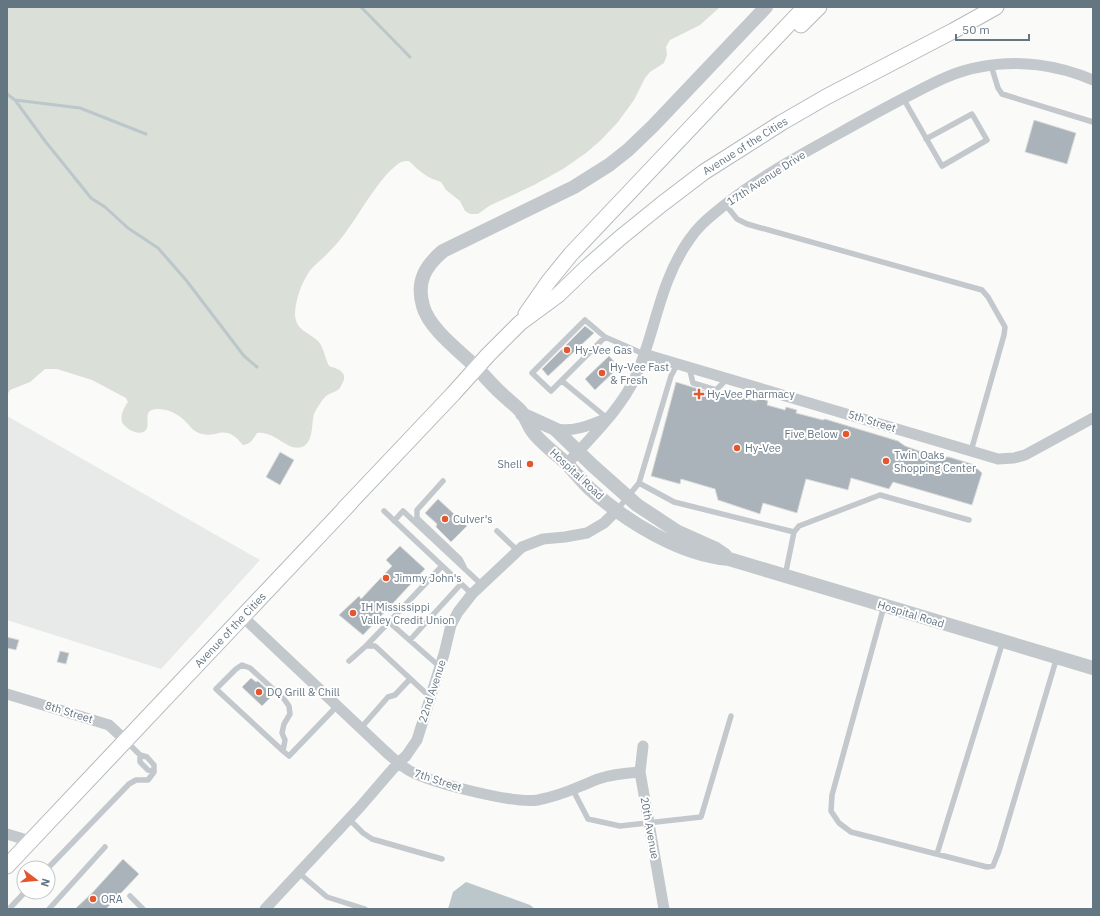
<svg xmlns="http://www.w3.org/2000/svg" width="1100" height="916" font-family="'IBM Plex Sans',sans-serif">
  <style>
    .built { fill: #e8e9e9 }
    .green { fill: #dadfd7 }
    .water { fill: #bbc7cb }
    .lines { fill: none; stroke-linecap: round; stroke-linejoin: round }
    .stream { stroke: #bbc7cb; stroke-width: 3 }
    .building { fill: #aab3b9; stroke: #dcdcda }
    .secondary-casing { stroke: #b3babf; stroke-width: 17 }
    .service { stroke: #c3c8cc; stroke-width: 5.5 }
    .minor { stroke: #c3c8cc; stroke-width: 11 }
    .tertiary { stroke: #c3c8cc; stroke-width: 14 }
    .secondary { stroke: #fff; stroke-width: 15 }
    .poi-dot { fill: #e4572e; stroke: #fff; stroke-width: 1.5 }
    .labels { text-anchor: middle; dominant-baseline: central; stroke-width: 4; stroke-linejoin: round; paint-order: stroke }
    .street-label { font-size: 11px; fill: #657683; stroke: #fff }
    .poi-label { font-size: 11px; fill: #657683; stroke: #fff; text-anchor: start }
  </style>
  <rect width="100%" height="100%" fill="#fafaf8"/>
  <path class="built" d="M7 416 260 560 161 669 7 620Z"/>
  <path class="green" d="M7 7H720L700 25 670 40 666 47 667 55 664 63 650 72 645 78 634 100 618 122 601 140 586 153 563 169 534 185 489 206 478 214H470L465 211 460 201 446 190 441 182C427 178 419 171 409 161 405 161 402 161 398 164 378 179 363 209 348 229 342 238 334 247 326 255 319 262 311 267 306 277 300 287 295 303 295 315 296 331 309 332 318 341 324 348 325 358 329 366 338 369 349 372 342 384 341 385 341 387 339 389 336 392 330 393 326 396 321 401 317 408 314 414 311 424 314 442 302 447 288 452 274 430 257 433 253 439 251 444 243 445 224 421 217 440 199 433 191 430 189 424 183 419 176 413 167 409 158 409 141 409 151 423 146 430 140 437 125 429 122 422 120 415 124 408 128 402L126 398 92 380 57 369H45L30 382 10 390 7 395Z"/>
  <path class="water" d="M466 882 530 905 535 909H448L453 892Z"/>
  <g class="lines">
    <path class="stream" d="M361 7 410 57
      M7 94 15 100 45 141 91 198 105 207 128 228 158 248 186 280 244 356 257 367
      M15 100 80 108 146 134"/>
  </g>
  <path class="building" d="M1034 120 1076 133 1067 164 1025 152Z
    M585 326 594 333 548 376 542 369Z
    M609 356 619 367 595 390 585 379Z
    M676 382 715 394 721 395 722 392 756 401 757 397 768 401 767 405 785 410 786 407 797 410 796 413 823 420 825 419 898 441 905 446 931 455 941 457H949L972 464 982 473 972 505 893 482 889 489 851 478 848 490 806 479 797 513 763 503 760 514 718 500 715 489 681 479 680 484 651 476Z
    M280 452 294 460 280 485 266 477Z
    M438 499 467 526 451 542 436 527 437 524 425 513Z
    M400 546 425 569 363 635 339 615 359 596 361 599 392 566 386 560Z
    M7 637 19 640 16 650 7 648Z
    M60 651 69 653 66 664 57 662Z
    M251 678 256 682 258 681 273 695 262 706 242 687Z
    M123 859 139 874 106 909H75L93 892Z"/>
  <g class="lines">
    <defs>
      <g id="secondary">
        <path d="M801 25 819 7"/>
        <path d="M526 314 549 281 571 254 805 7"/>
        <path id="s1" d="M344 509 453 394 488 355 520 323 558 295 586 268 620 238 662 204 704 172 781 123 826 97 953 31 996 7"/>
        <path id="s2" d="M7 866 350 503"/>
      </g>
    </defs>
    <use href="#secondary" class="secondary-casing"/>
    <path class="service" d="M991 65 998 88 1002 94 1093 122
      M903 98 942 166 987 140 972 114 926 139
      M725 204 737 219 747 224 982 290 988 297 1005 327 1004 335 971 451
      M605 337 551 391 532 373 585 320 605 337 644 354
      M689 367 693 383 716 390 728 378
      M562 381 607 418
      M443 481 417 510V518L460 559 464 567
      M639 483 674 502 794 532
      M617 510 639 483 671 376 678 363
      M384 511 472 594
      M394 521 403 511 482 585
      M497 531 518 551
      M785 576 794 532 799 526 880 495 969 520
      M884 606 832 795 831 811 839 823 851 832 987 867 993 866 999 851 1057 657
      M410 640 461 584
      M366 646H375L430 697
      M349 661 366 646 389 622
      M440 667 389 622 442 566
      M360 729 388 697 395 695 410 679
      M283 751 285 740 282 733 284 724 290 714 289 706 284 699 250 668 242 665 236 669 216 689 283 751 289 756 337 706
      M140 755V762L148 770 154 772
      M573 790 588 819 620 826 701 817 731 716
      M349 819 363 833 372 839 442 859
      M937 854 1003 641
      M48 868 129 784 136 780H148L154 772V765L147 757 140 755 126 741
      M299 873 327 897 365 909
      M130 896 143 909
      M9 909 25 892
      M49 909 105 847"/>
    <path class="minor" d="M644 354 998 459 1014 458 1025 455 1093 418
      M555 429C573 432 588 426 605 419
      M567 464C591 437 621 409 636 376 656 330 659 283 689 240 698 226 710 217 722 207 758 178 798 156 838 134 863 120 888 106 914 93 935 82 956 71 980 67 1018 59 1058 65 1093 80
      M242 616 386 752C394 759 401 766 410 771 432 783 514 804 538 800 553 797 567 792 581 786 587 784 592 781 598 779 612 774 626 773 640 772
      M7 694 109 725 125 740
      M643 746 640 772 664 909
      M7 834 30 841
      M265 909 360 807 398 763 406 756 417 740 444 654 451 625 458 612 472 594 522 547 543 539 565 537 587 533 604 523 617 510"/>
    <path class="tertiary" d="M766 7 653 126 628 150 609 165 574 187 443 251C425 266 416 282 423 306 429 329 461 352 478 369 486 378 494 387 503 395 509 401 518 407 523 414 527 420 529 427 533 432 541 443 556 454 566 463 574 471 581 480 589 488 625 521 680 555 729 559L1093 668
      M522 414 555 429 592 465 637 505 678 532 716 549 725 555"/>
    <use href="#secondary" class="secondary"/>
  </g>
  <g class="poi-dot">
    <circle cx="567" cy="350" r="4"/>
    <circle cx="602" cy="373" r="4"/>
    <path d="M697 388h4v4h4v4h-4v4h-4v-4h-4v-4h4z"/>
    <circle cx="846" cy="434" r="4"/>
    <circle cx="737" cy="448" r="4"/>
    <circle cx="886" cy="461" r="4"/>
    <circle cx="530" cy="464" r="4"/>
    <circle cx="445" cy="519" r="4"/>
    <circle cx="386" cy="578" r="4"/>
    <circle cx="353" cy="613" r="4"/>
    <circle cx="259" cy="692" r="4"/>
    <circle cx="93" cy="899" r="4"/>
  </g>
  <g class="labels">
    <g class="street-label">
      <text stroke="none"><textPath href="#s1" startOffset="543">Avenue of the Cities</textPath></text>
      <text transform="translate(766 178) rotate(-33)">17th Avenue Drive</text>
      <text transform="translate(872 421) rotate(17)">5th Street</text>
      <text transform="translate(577 474) rotate(43)">Hospital Road</text>
      <text transform="translate(911 614) rotate(17)">Hospital Road</text>
      <text stroke="none"><textPath href="#s2" startOffset="325">Avenue of the Cities</textPath></text>
      <text transform="translate(432 691) rotate(-72)">22nd Avenue</text>
      <text transform="translate(69 712) rotate(17)">8th Street</text>
      <text transform="translate(438 780) rotate(18)">7th Street</text>
      <text transform="translate(650 828) rotate(80)">20th Avenue</text>
    </g>
    <g class="poi-label">
      <text x="575" y="350">Hy-Vee Gas</text>
      <text x="610" y="367">Hy-Vee Fast<tspan x="610" dy="13">&amp; Fresh</tspan></text>
      <text x="707" y="394">Hy-Vee Pharmacy</text>
      <text x="838" y="434" text-anchor="end">Five Below</text>
      <text x="745" y="448">Hy-Vee</text>
      <text x="894" y="455">Twin Oaks<tspan x="894" dy="13">Shopping Center</tspan></text>
      <text x="522" y="464" text-anchor="end">Shell</text>
      <text x="453" y="519">Culver's</text>
      <text x="394" y="578">Jimmy John's</text>
      <text x="361" y="607">IH Mississippi<tspan x="361" dy="13">Valley Credit Union</tspan></text>
      <text x="267" y="692">DQ Grill &amp; Chill</text>
      <text x="101" y="899">ORA</text>
    </g>
  </g>
  <rect width="1100" height="916" fill="none" stroke="#657683" stroke-width="16"/>
  <g transform="translate(36 880) rotate(106)"><circle r="19" fill="#ffffff" stroke="#c1c8cd"/>
  <path d="M0-3L7 15L0 10L-7 15Z" fill="#e4572e"/>
  <text y="-6" font-size="11" font-weight="bold" text-anchor="middle" fill="#657683">N</text>
  </g>
  <path d="M956 34v6h73v-6" fill="none" stroke="#657683" stroke-width="2"/>
  <text x="962" y="34" font-size="12" fill="#657683" stroke="#ffffff" stroke-width="3" paint-order="stroke">50 m</text>
</svg>
